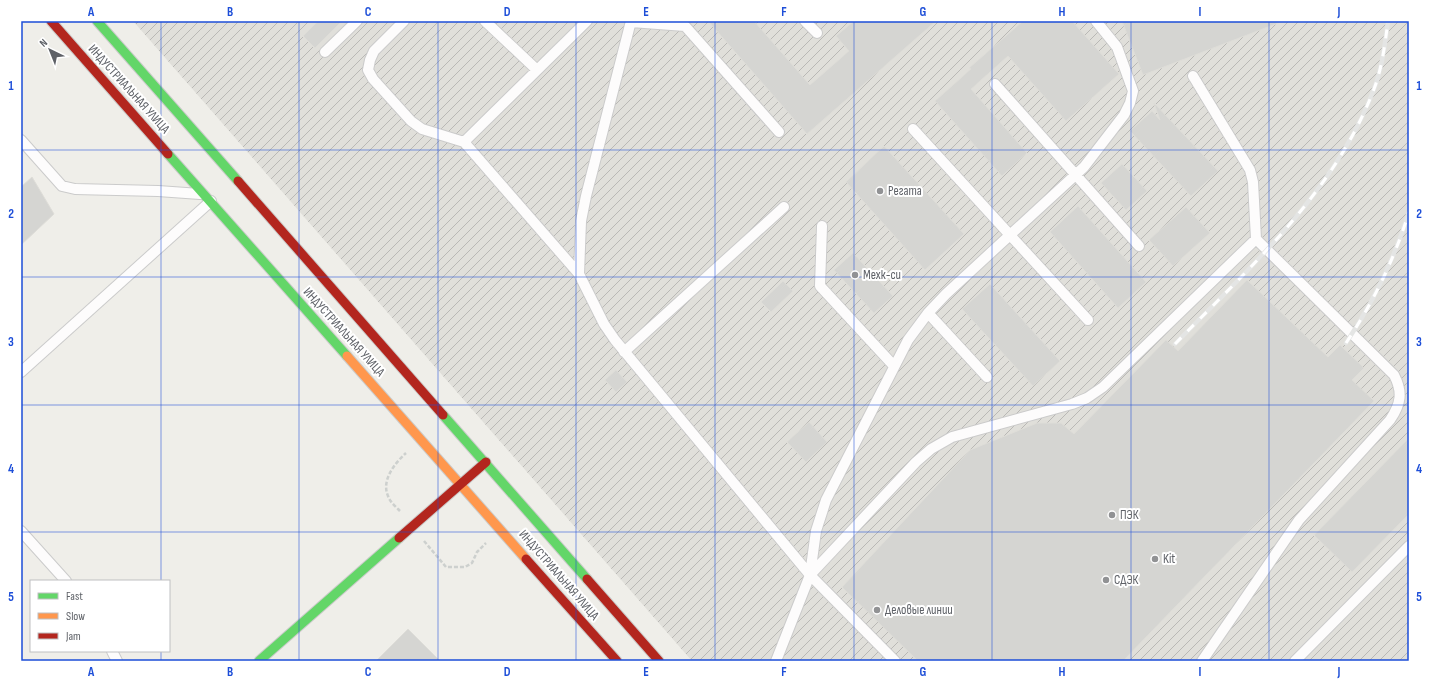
<svg xmlns="http://www.w3.org/2000/svg" width="1430" height="682" font-family="'Sofia Sans Condensed',sans-serif">
  <style>
    .industrial { fill: url(#industrial-furrows) }
    .building { fill: #d5d5d2; stroke: #deddd8 }
    .lines { fill: none; stroke-linecap: round; stroke-linejoin: round }
    .lane-casing { stroke: #cbcbcb; stroke-width: 12 }
    .fast-casing { stroke: #cbcbca; stroke-width: 11 }
    .slow-casing { stroke: #cbcbca; stroke-width: 11 }
    .jam-casing { stroke: #cbcbca; stroke-width: 11 }
    .path { stroke: #cdd0ce; stroke-width: 2.5; stroke-dasharray: 4 2; stroke-linecap: butt }
    .lane { stroke: #fdfcfc; stroke-width: 10 }
    .fast { stroke: #63d668; stroke-width: 9 }
    .slow { stroke: #ff974d; stroke-width: 9 }
    .jam { stroke: #b3261e; stroke-width: 9 }
    .rail-casing { stroke: #e4e5e4; stroke-width: 4.5 }
    .rail { stroke: #fff; stroke-width: 3; stroke-dasharray: 9; stroke-linecap: butt }
    .grid { fill: none; stroke: #1d4ed8; stroke-width: 1; stroke-opacity: 0.55 }
    .poi-dot { fill: #919294; stroke: #fff; stroke-width: 1.5 }
    .labels { text-anchor: middle; dominant-baseline: central; stroke-width: 4; stroke-linejoin: round; paint-order: stroke }
    .street-label { font-size: 13px; fill: #5e6167; stroke: #fff }
    .poi-label { font-size: 13px; fill: #5e6167; stroke: #fff; text-anchor: start }
    .neatline { fill: none; stroke: #1d4ed8; stroke-width: 1.5 }
    .grid-label { font-size: 13px; text-anchor: middle; font-weight: bold; fill: #1d4ed8 }
  </style>
  <defs>
    <pattern id="industrial-furrows" width="10" height="10" patternUnits="userSpaceOnUse"><rect width="10" height="10" fill="#e0dfda"/><path d="M-1 1l2-2M0 10L10 0M9 11l2-2" fill="none" stroke="#b9b8b5"/></pattern>
  </defs>
  <rect width="100%" height="100%" fill="#efeee9"/>
  <path class="industrial" d="M133 21H1409V661H692Z"/>
  <path class="building" d="M318 21H342L315 48 303 36Z
    M708 21H754L810 85 849 51 836 36 854 21H936L807 134Z
    M1023 21H1072L1119 74 1066 121 1008 56 971 89 1027 153 1002 176 935 101 971 69 969 68Z
    M1122 21H1281V22L1143 75Z
    M1154 103 1218 171 1191 196 1130 131 1152 111 1160 120Z
    M884 146 964 234 925 270 846 182Z
    M1122 164 1147 191 1126 210 1101 183Z
    M32 177 54 214 21 245V187Z
    M1078 206 1146 282 1118 308 1050 232Z
    M1186 207 1210 233 1173 266 1149 240Z
    M853 253 893 296 874 313 834 270Z
    M1247 280 1328 357 1340 345 1364 368 1352 380 1374 401 1123 661H918L842 587 970 450 1037 423H1061L1074 434 1166 340 1178 351Z
    M783 281 793 291 771 312 761 302Z
    M990 284 1060 361 1033 386 962 309Z
    M616 370 627 382 616 392 605 380Z
    M809 422 827 442 806 462 787 442Z
    M1409 438V514L1352 572 1314 535Z
    M408 629 440 661H376Z"/>
  <g class="lines">
    <defs>
      <path id="lane" d="M404 21 374 51 370 60 368 70 373 79 411 121 422 129 464 142
        M485 21 537 70
        M631 21 586 196 581 221 579 274 604 324 615 340 810 575 776 661
        M805 21 817 33
        M631 22 685 26 779 132
        M325 52 357 21
        M1193 76 1250 170 1253 182 1256 239 1394 375C1403 392 1401 404 1390 420L1299 520 1202 661
        M995 84 1139 246
        M21 140 62 186 75 189 158 191 200 194
        M822 226 820 286 894 366
        M579 274 464 142 587 21
        M928 313 987 377
        M1088 320 1010 235 1084 167 1124 115 1130 103 1133 91 1117 47 1096 21
        M624 352 784 207
        M21 372 211 201
        M21 531 66 581
        M810 575 916 462 931 449 952 437 1072 404 1087 398 1103 387 1256 239
        M810 575 816 531 826 500 908 340 928 313 946 294 1010 235 913 129
        M810 575 895 661
        M112 651 117 661
        M1295 661 1409 546"/>
      <path id="fast" d="M97 21 238 181
        M168 154 347 356
        M443 415 587 579
        M259 661 399 538"/>
      <path id="slow" d="M347 356 526 559"/>
      <path id="jam" d="M51 21 168 154
        M238 181 443 415
        M399 538 486 462
        M526 559 617 661
        M587 579 659 661"/>
    </defs>
    <use href="#lane" class="lane-casing"/>
    <use href="#fast" class="fast-casing"/>
    <use href="#slow" class="slow-casing"/>
    <use href="#jam" class="jam-casing"/>
    <path class="path" d="M400 511C396 507 390 502 388 496 381 480 395 463 406 453
      M424 541 446 567H465L472 563 477 552 486 543"/>
    <use href="#lane" class="lane"/>
    <use href="#fast" class="fast"/>
    <use href="#slow" class="slow"/>
    <use href="#jam" class="jam"/>
    <defs>
      <path id="rail" d="M1346 343C1374 301 1394 260 1409 212
        M1175 344C1250 267 1335 192 1374 89 1382 68 1385 44 1388 21"/>
    </defs>
    <use href="#rail" class="rail-casing"/>
    <use href="#rail" class="rail"/>
  </g>
  <path class="grid" d="M161 21V581M299 21V661M438 21V661M576 21V661M715 21V661M854 21V661M992 21V661M1131 21V661M1269 21V661M21 150H1409M21 277H1409M21 405H1409M21 532H1409M161 651V661"/>
  <g class="poi-dot">
    <circle cx="880" cy="191" r="4"/>
    <circle cx="855" cy="275" r="4"/>
    <circle cx="1112" cy="515" r="4"/>
    <circle cx="1155" cy="559" r="4"/>
    <circle cx="1106" cy="580" r="4"/>
    <circle cx="877" cy="610" r="4"/>
  </g>
  <g class="labels">
    <g class="street-label">
      <text transform="translate(129 89) rotate(48)">ИНДУСТРИАЛЬНАЯ УЛИЦА</text>
      <text transform="translate(344 332) rotate(48)">ИНДУСТРИАЛЬНАЯ УЛИЦА</text>
      <text transform="translate(559 575) rotate(49)">ИНДУСТРИАЛЬНАЯ УЛИЦА</text>
    </g>
    <g class="poi-label">
      <text x="888" y="191">Регата</text>
      <text x="863" y="275">Мехк-си</text>
      <text x="1120" y="515">ПЭК</text>
      <text x="1163" y="559">Kit</text>
      <text x="1114" y="580">СДЭК</text>
      <text x="885" y="610">Деловые линии</text>
    </g>
  </g>
  <rect width="1430" height="682" fill="none" stroke="#ffffff" stroke-width="44"/>
  <rect x="30" y="580" width="140" height="72" fill="#ffffff" stroke="#bfc0c2"/>
  <rect x="38" y="593" width="20" height="6" fill="#63d668" stroke="#bfc0c2"/>
  <text x="66" y="600" font-size="12" fill="#5e6167">Fast</text>
  <rect x="38" y="613" width="20" height="6" fill="#ff974d" stroke="#bfc0c2"/>
  <text x="66" y="620" font-size="12" fill="#5e6167">Slow</text>
  <rect x="38" y="633" width="20" height="6" fill="#b3261e" stroke="#bfc0c2"/>
  <text x="66" y="640" font-size="12" fill="#5e6167">Jam</text>
  <g transform="translate(50 50) rotate(317)" stroke="#ffffff" stroke-width="3" paint-order="stroke">
  <path d="M0-3L7 15L0 10L-7 15Z" fill="#5e6167"/>
  <text y="-6" font-size="11" font-weight="bold" text-anchor="middle" fill="#5e6167">N</text>
  </g>
  <rect x="22" y="22" width="1386" height="638" class="neatline"/>
  <g class="grid-label">
    <text x="91" y="16">A</text>
    <text x="230" y="16">B</text>
    <text x="368" y="16">C</text>
    <text x="507" y="16">D</text>
    <text x="646" y="16">E</text>
    <text x="784" y="16">F</text>
    <text x="923" y="16">G</text>
    <text x="1062" y="16">H</text>
    <text x="1200" y="16">I</text>
    <text x="1339" y="16">J</text>
    <text x="11" y="90">1</text>
    <text x="1419" y="90">1</text>
    <text x="11" y="218">2</text>
    <text x="1419" y="218">2</text>
    <text x="11" y="346">3</text>
    <text x="1419" y="346">3</text>
    <text x="11" y="473">4</text>
    <text x="1419" y="473">4</text>
    <text x="11" y="601">5</text>
    <text x="1419" y="601">5</text>
    <text x="91" y="676">A</text>
    <text x="230" y="676">B</text>
    <text x="368" y="676">C</text>
    <text x="507" y="676">D</text>
    <text x="646" y="676">E</text>
    <text x="784" y="676">F</text>
    <text x="923" y="676">G</text>
    <text x="1062" y="676">H</text>
    <text x="1200" y="676">I</text>
    <text x="1339" y="676">J</text>
  </g>
</svg>
